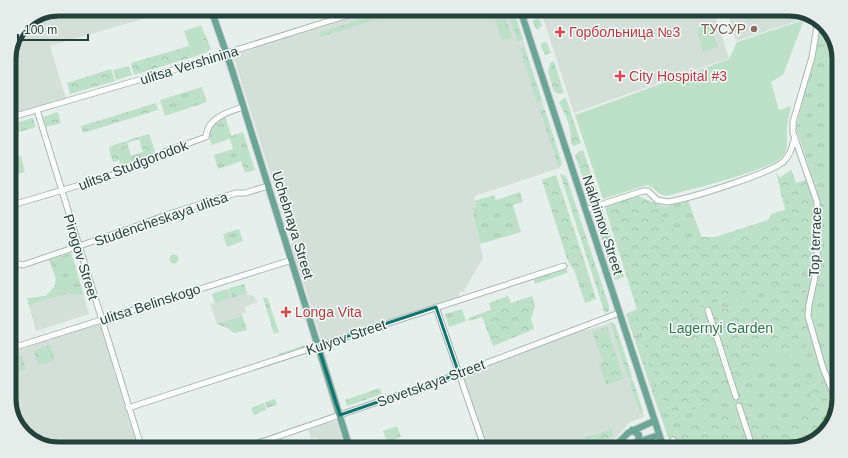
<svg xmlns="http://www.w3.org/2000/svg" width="848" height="458" font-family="Helvetica,sans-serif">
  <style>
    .built { fill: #d4dfda }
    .grass { fill: url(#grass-tufts); fill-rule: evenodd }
    .forest { fill: url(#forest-crowns) }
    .garden { fill: #bfe0c8 }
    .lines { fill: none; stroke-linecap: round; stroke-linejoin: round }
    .minor-casing { stroke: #a8b8b2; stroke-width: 7 }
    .major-casing { stroke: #c2cac8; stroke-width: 8 }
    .minor { stroke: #fff; stroke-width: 5 }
    .major { stroke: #6aa596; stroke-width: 6 }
    .marked { fill: none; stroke: #0f766e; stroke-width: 3; stroke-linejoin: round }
    .education-dot { fill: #8d6e63; stroke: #f7fbf9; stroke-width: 1.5 }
    .health-dot { fill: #e0444e; stroke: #f7fbf9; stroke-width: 1.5 }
    .labels { text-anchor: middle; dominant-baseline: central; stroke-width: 3; stroke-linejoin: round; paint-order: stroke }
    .education-label { font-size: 14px; fill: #785e54; stroke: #f7fbf9; text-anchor: end }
    .health-label { font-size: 14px; fill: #be3a42; stroke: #f7fbf9; text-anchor: start }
    .street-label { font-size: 14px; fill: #24423a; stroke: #f7fbf9 }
    .park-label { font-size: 14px; fill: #2d7a4b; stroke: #f7fbf9 }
    .rim { fill: none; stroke: #24423a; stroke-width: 5 }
  </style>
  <defs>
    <pattern id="grass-tufts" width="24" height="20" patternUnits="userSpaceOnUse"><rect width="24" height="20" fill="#bfe0c8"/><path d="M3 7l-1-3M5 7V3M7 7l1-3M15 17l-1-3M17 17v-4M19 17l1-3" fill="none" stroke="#a4c1ad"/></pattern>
    <pattern id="forest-crowns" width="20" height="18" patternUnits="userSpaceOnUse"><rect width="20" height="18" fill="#bfe0c8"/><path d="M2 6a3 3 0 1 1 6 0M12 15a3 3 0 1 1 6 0" fill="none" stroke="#a4c1ad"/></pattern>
  </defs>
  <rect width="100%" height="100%" fill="#e6efeb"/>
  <path class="built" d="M59 9H176L50 46 66 99 9 116V56L24 23Z
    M378 9H511L517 21 562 165 559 168 475 196 474 202 476 207 472 209 483 258 464 291 459 293 460 297 324 340 321 338 291 244 292 240 287 228 234 58 238 54Z
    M540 9H713L729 58 574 113Z
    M726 9H789L813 16 736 41Z
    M71 253 89 314 36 331 27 298H42L51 292 55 286 56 280 49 260Z
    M244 284 247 294 255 297 257 302 244 307 246 312 242 314 247 330 234 333 228 328 217 324 210 304 215 303 212 294Z
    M612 322 615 324 644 417 630 422 610 444 594 449H487L462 376 464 374 584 329 587 330Z
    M95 325H99L101 328 138 449H59L36 444 17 427 9 403V353Z
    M333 421 338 423 346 449H321L317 437 311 439 308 430Z
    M648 441 654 444 657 449H626Z"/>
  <path class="grass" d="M302 9H316L318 13 304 17Z
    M391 9 393 14 321 37 319 33Z
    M505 16 512 37 502 41 495 20Z
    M539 18 542 26 537 30 532 21Z
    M821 23 831 31 839 56 834 390 816 339 810 314 819 216V198L796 128Z
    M545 42 547 43 551 53 545 55 541 47V43Z
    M202 87 207 102 165 116 160 100Z
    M225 115 231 136 243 132 251 158 218 169 214 155 233 149 230 139 211 145 209 133 216 122Z
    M149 134 156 155 121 166 119 160 113 162 109 149 111 146ZM139 139 143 152 131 156 127 143Z
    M791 170 796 183 806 180 814 202 811 231 814 267 806 316 810 332 834 401V422L814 442 790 449H672L626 314 637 309 605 207 638 196 665 207 688 200 703 241 786 214 776 172 780 178Z
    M520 192 523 202 513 205 521 232 480 244 472 208 476 207 474 201 494 195 496 200Z
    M239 229 243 241 227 247 223 234Z
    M71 253 84 295 66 294 29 305 27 298 46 296 55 286 56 277 49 260Z
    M169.5 259a4.5 4.5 0 1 1 9 0a4.5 4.5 0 1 1-9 0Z
    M586 266 596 299 585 303 574 270Z
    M566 268 567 273 535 284 533 278Z
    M244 284 247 293 232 298 229 288Z
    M227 289 230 298 215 303 212 294Z
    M267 297 279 332 274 334 263 298Z
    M462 309 466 321 449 327 445 314Z
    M242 316 247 330 234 333 228 328 217 324Z
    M275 399 277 405 267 408 265 402Z
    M264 403 266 410 254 415 251 408Z
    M397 426 401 437 387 442 383 431Z"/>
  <path class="forest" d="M563 9H580L582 13 565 18Z
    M512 12 517 21 523 39 518 42 508 13Z
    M201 25 211 49 207 52 199 26Z
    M189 46 193 57 134 75 131 63Z
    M524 47 542 100 537 103 520 48Z
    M554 61 564 93 559 94 554 92 548 71 550 63Z
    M111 69 115 81 70 94 67 83Z
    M566 98 581 143 574 146 571 143C571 127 567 117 559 103L561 100Z
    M156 103 158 110 83 133 81 126Z
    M539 108 545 110 562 163 559 168Z
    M58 112 61 123 46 127 43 117Z
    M33 118 36 127 9 135V125Z
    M149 134 156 155H147L143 158 141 156 143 152 142 146 145 145V143L141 144 139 139 133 141 132 139Z
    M123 142 127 146 123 150 124 153 135 157 134 161 123 162 120 160 111 158 110 147Z
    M583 150 600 200 593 202 590 199 575 155 578 152Z
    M251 158 255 170 245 173 241 161Z
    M791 170 796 183 805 181 813 202 810 233 813 266C797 286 766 287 743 292L740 296C729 299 695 306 688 312L691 317H698L696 326 705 330 713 316 710 312 717 309 740 308 754 300 805 285C809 295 804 306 803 316 803 321 807 326 809 331 814 347 795 353 782 358L780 351 752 361 754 368 737 374 743 391 674 416 671 410 666 409 634 311 637 309 605 207 638 196 658 207 663 220 670 222 675 237 679 241 698 237H715L720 243 732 242 733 232 740 229 744 236 767 232 769 228 768 221 771 214 787 209 780 178Z
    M560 174 566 176 609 306V311L605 314Z
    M556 175 586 266 574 270 567 259 542 180Z
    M602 208 624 277 615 280 594 216 595 212Z
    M508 296 511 303 532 296 535 306 531 319 534 329 493 346 482 317 469 321 468 318 491 310 489 303Z
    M630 312 661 408 658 409 626 314Z
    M610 322 615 324 632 377 628 378Z
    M607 327 624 379 606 385 599 364 603 362 592 332Z
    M308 344 309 347 279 357 278 354Z
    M50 345 55 360 38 365 34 352 35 350Z
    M19 355 22 356 26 369 9 375V358Z
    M813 379 823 380C828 389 826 396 828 404L834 407V422L814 442 790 449H682L678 440 681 436 679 430 748 405 755 424 772 418 775 424 802 414 800 408 813 403 807 382Z
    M633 380 643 412 640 413 629 381Z
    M380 388 382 394 347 406 345 400Z
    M612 429 614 436 576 449H569L586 443 584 438Z"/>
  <path class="garden" d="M743 9H775L776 11 747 21Z
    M804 20 783 75 771 82 779 110 791 106C790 113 788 120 787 127 786 136 789 147 784 155 774 170 687 190 666 196 657 194 655 188 647 185L603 199 575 115 729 59 737 42Z
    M710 23 718 47 703 52 696 28Z
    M199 26 207 52 193 57 184 31Z
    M129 66 132 75 116 80 113 70Z
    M21 156 25 172 9 176V159Z"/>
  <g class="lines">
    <defs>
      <path id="minor" d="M818 20 812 57 793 122V133L817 202V267L809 305 808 316 823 368 834 395
        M37 110 142 449
        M9 118 176 69 367 9
        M9 206 107 177 160 156 164 152 206 137C207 118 228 112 243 107
        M585 210 643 191H648L657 200 667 202C689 199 768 174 783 162 791 155 792 146 795 137
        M9 267 19 264 23 265 129 229 166 215 236 193H245L268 186
        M436 307 485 449
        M708 310 736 397
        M9 349 292 260
        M739 406 753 449
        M128 408 564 266
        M673 440 683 449
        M241 449 450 377 619 313"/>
      <path id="major" d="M211 9 232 70 350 449
        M520 9 664 449
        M632 430 639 435 638 442
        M613 448 628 433 654 421
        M610 449 622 447 659 435"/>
    </defs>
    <use href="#minor" class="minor-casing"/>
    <use href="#major" class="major-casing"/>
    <use href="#minor" class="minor"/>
    <use href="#major" class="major"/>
  </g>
  <path class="marked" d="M436 307 459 374 340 415 318 346Z"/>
  <circle class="education-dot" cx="754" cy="29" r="4"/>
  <g class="health-dot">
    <path d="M558 26h4v4h4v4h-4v4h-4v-4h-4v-4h4z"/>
    <path d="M618 70h4v4h4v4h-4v4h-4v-4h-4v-4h4z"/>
    <path d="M284 306h4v4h4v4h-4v4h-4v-4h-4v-4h4z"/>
  </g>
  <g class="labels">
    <g class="education-label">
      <text x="746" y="29">ТУСУР</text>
    </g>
    <g class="health-label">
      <text x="569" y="32">Горбольница №3</text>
      <text x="629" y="76">City Hospital #3</text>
      <text x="295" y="312">Longa Vita</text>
    </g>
    <g class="street-label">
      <text transform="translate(189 65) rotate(-17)">ulitsa Vershinina</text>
      <text transform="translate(133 165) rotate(-21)">ulitsa Studgorodok</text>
      <text transform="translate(161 219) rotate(-19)">Studencheskaya ulitsa</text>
      <text transform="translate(293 225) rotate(73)">Uchebnaya Street</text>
      <text transform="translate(603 225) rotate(72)">Nakhimov Street</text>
      <text transform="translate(815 242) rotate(-88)">Top terrace</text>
      <text transform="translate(81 257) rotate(73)">Pirogov Street</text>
      <text transform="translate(150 304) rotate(-18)">ulitsa Belinskogo</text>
      <text transform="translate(346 337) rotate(-19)">Kulyov Street</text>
      <text transform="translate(431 383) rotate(-20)">Sovetskaya Street</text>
    </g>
    <g class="park-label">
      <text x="721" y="328">Lagernyi Garden</text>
    </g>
  </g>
  <path d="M0 0H848V458H0ZM59 16H789A43 43 0 0 1 832 59V399A43 43 0 0 1 789 442H59A43 43 0 0 1 16 399V59A43 43 0 0 1 59 16Z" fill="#e6ecea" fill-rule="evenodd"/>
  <path class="rim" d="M59 16H789A43 43 0 0 1 832 59V399A43 43 0 0 1 789 442H59A43 43 0 0 1 16 399V59A43 43 0 0 1 59 16Z"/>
  <path d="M18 34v6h70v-6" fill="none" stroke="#24423a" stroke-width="2"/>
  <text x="24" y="34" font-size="12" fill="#24423a" stroke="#f7fbf9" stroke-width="3" paint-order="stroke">100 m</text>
</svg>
